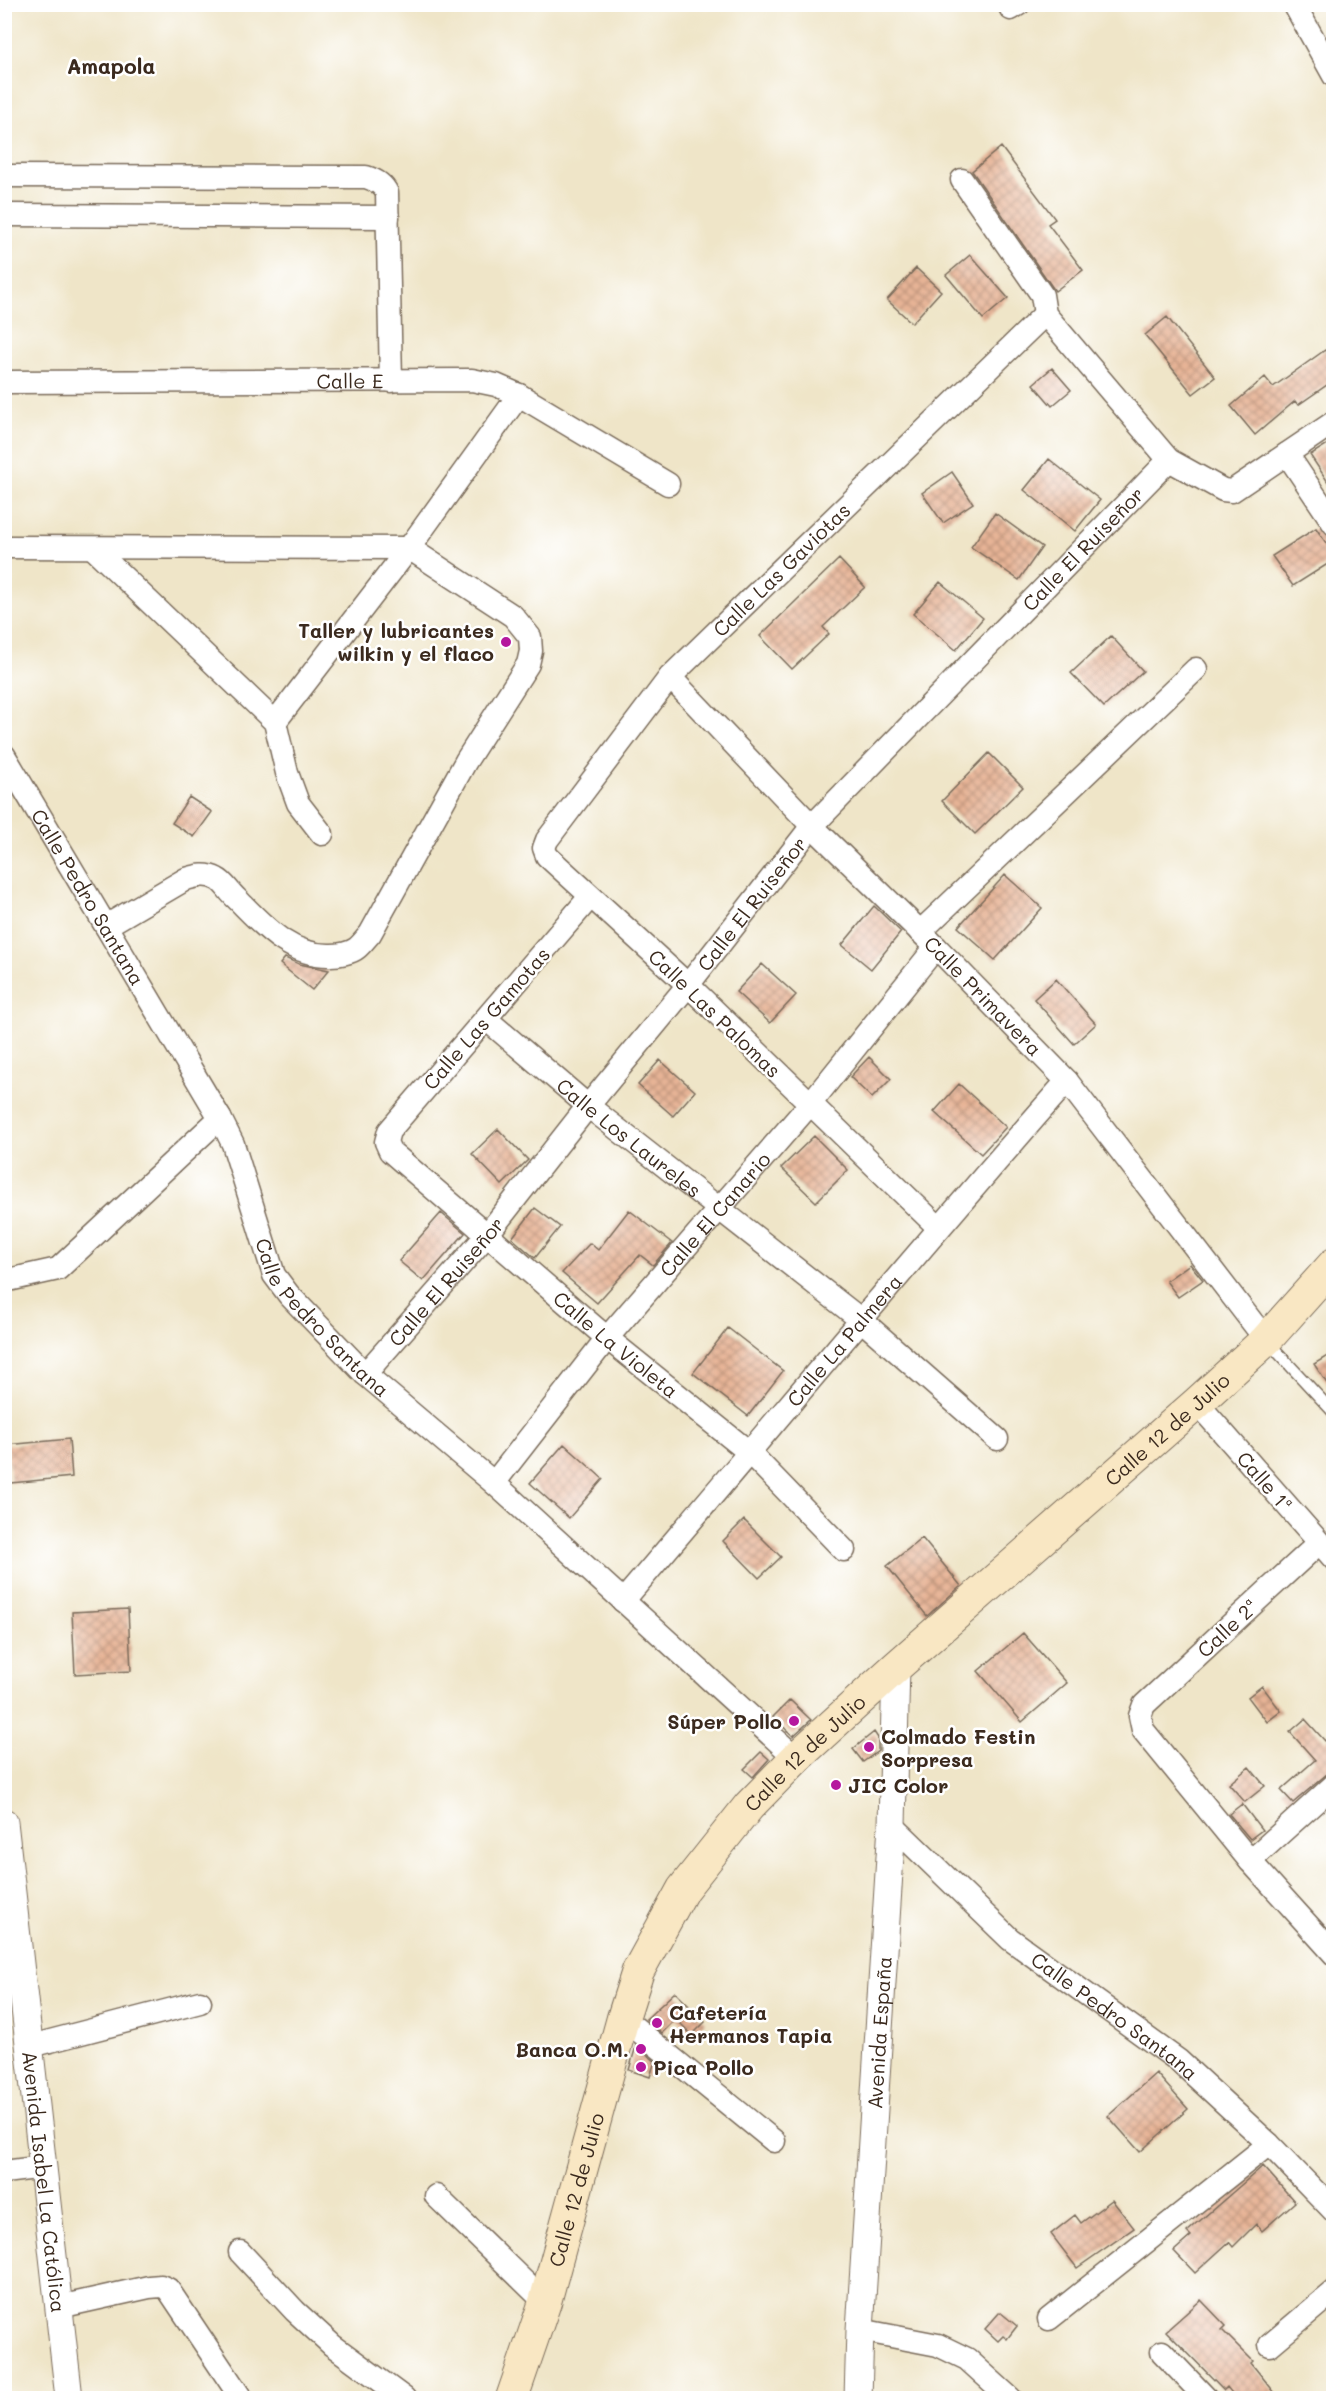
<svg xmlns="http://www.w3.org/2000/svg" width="1338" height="2403" font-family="Mali,sans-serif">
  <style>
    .building { fill: url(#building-cross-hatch) }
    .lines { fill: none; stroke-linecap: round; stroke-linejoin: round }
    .service-casing { stroke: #7a6b5a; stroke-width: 13 }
    .minor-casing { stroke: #7a6b5a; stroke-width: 25 }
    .tertiary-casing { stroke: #7a6b5a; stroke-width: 29 }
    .secondary-casing { stroke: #7a6b5a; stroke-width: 34 }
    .service { stroke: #fff; stroke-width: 10 }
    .minor { stroke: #fff; stroke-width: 22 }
    .tertiary { stroke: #fff; stroke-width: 27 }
    .secondary { stroke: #f9e7c3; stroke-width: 32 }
    .poi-dot { fill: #b5179e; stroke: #fff; stroke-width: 2 }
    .labels { text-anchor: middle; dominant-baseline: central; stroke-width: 5; stroke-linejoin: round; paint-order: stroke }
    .street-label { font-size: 20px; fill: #3b2a1e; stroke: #fff }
    .poi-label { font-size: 20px; font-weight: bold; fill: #3b2a1e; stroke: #fff; text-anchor: start }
    .neighbourhood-label { font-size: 21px; font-weight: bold; fill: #3b2a1e; stroke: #fff }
  </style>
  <defs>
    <pattern id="building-cross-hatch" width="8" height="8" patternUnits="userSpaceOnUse" patternTransform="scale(1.5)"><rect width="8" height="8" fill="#e7b496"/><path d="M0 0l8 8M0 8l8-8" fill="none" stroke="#bc937a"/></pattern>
  </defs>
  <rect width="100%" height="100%" fill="#fff"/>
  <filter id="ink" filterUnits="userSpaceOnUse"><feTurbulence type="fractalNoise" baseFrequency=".0167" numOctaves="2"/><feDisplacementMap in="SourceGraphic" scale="12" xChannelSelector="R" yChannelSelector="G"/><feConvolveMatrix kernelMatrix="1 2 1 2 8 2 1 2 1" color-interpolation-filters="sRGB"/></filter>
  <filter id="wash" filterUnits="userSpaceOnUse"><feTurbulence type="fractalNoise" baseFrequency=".008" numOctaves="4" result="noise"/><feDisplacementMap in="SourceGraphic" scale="24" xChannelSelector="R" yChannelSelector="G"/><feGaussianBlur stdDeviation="1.35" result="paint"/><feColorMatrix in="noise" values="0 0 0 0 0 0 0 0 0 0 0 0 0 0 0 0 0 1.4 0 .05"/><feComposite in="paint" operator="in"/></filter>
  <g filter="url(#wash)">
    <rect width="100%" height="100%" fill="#efe5c8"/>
    <g id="blocks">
      <path class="building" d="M1001 147 1055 219 1048 224 1083 270 1055 291 972 171Z
        M970 255 1008 298 983 319 946 275Z
        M916 268 941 291 912 323 887 300Z
        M1167 317 1215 377 1193 394 1145 335Z
        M1325 350 1334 362V380L1298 405 1295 401 1255 435 1231 406 1265 377 1273 387Z
        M1052 368 1071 390 1052 406 1033 384Z
        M1334 440V491L1310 455Z
        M1049 459 1100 500 1075 531 1024 490Z
        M952 472 973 503 943 523 922 493Z
        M995 513 1042 547 1019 580 971 547Z
        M1316 528 1334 555V560L1293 586 1272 556Z
        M839 559 865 587 823 627 829 634 792 669 760 636Z
        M940 582 983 618 956 650 913 614Z
        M1111 636 1143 671 1104 707 1071 673Z
        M989 753 1023 787 975 834 942 801Z
        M189 797 212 812 194 837 172 823Z
        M1005 875 1042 908 995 960 958 927Z
        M874 906 901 932 871 969 842 945Z
        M285 958 299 964 329 970 312 990 280 964Z
        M762 964 796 995 770 1023 736 992Z
        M1056 979 1096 1024 1074 1044 1034 999Z
        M869 1057 891 1079 872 1098 850 1077Z
        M660 1060 695 1091 673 1116 638 1085Z
        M959 1084 1006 1127 981 1154 934 1112Z
        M498 1129 528 1160 502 1185 472 1154Z
        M814 1136 848 1170 816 1202 781 1168Z
        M535 1208 560 1227 535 1258 512 1238Z
        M629 1210 672 1243 653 1265 640 1255 597 1303 562 1273 590 1243 598 1250Z
        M441 1213 465 1233 423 1281 399 1261Z
        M1190 1264 1203 1280 1178 1297 1166 1281Z
        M728 1328 783 1371 748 1416 693 1373Z
        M1334 1352V1394L1314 1364Z
        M69 1439 72 1477 11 1483 7 1445Z
        M564 1444 603 1479 569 1518 530 1483Z
        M744 1520 781 1557 759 1578 723 1541Z
        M922 1538 961 1586 927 1616 887 1566Z
        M128 1609 131 1671 75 1674 72 1612Z
        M1023 1633 1067 1683 1022 1722 978 1671Z
        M1262 1686 1281 1711 1267 1722 1248 1697Z
        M790 1700 811 1720 793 1736 773 1717Z
        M1305 1719 1325 1741 1334 1732V1772L1327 1774 1293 1803 1281 1790 1315 1760 1290 1732Z
        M874 1732 878 1738V1751L863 1762 853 1749Z
        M761 1752 769 1759 753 1777 744 1769Z
        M1249 1767 1265 1786 1245 1802 1229 1784Z
        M1242 1804 1262 1830 1250 1839 1229 1814Z
        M675 1992 705 2022 692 2035 676 2019 662 2033 646 2019Z
        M636 2046 655 2061 650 2077 629 2070Z
        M1156 2073 1188 2109 1140 2152 1108 2116Z
        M1263 2166 1295 2202 1262 2231 1256 2224 1233 2247 1229 2242 1195 2273 1174 2251 1191 2236 1187 2232Z
        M1112 2200 1134 2228 1077 2268 1051 2234 1075 2215 1081 2223Z
        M1201 2300 1226 2326 1222 2330 1253 2361 1251 2363 1279 2398H1236L1227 2387 1224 2390 1166 2331Z
        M1000 2312 1017 2326 1007 2339 1003 2336 998 2341 985 2329Z"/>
    </g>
  </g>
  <g filter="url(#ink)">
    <use href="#blocks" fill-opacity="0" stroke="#7a6b5a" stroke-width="1.5"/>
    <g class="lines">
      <defs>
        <path id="service" d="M1269 1343 1334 1413"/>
        <g id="minor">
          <path d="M1294 4 1334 76"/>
          <path d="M1011 9 1019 4"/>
          <path d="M4 176 366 177C376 180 383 184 387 193L391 381"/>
          <path d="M962 180 1042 295 1045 314 1169 460 1223 490 1232 491 1334 422"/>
          <path d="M4 215 388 217"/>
          <path id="s1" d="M4 382 472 380 496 385 519 395 668 484"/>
          <path d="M1287 454 1334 524"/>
          <path d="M4 547 409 548 513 616 530 637 531 651 528 664 466 761 370 934C366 938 362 944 357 948 351 953 339 955 331 955 289 956 264 926 236 898 229 892 224 882 217 879 206 873 197 876 186 879L106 926"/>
          <path d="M93 548 275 722 287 773 298 803 322 834"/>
          <path id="s2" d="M670 677 812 826 936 947 1067 1081 1266 1340"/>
          <path d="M275 722 409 548 519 395"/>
          <path id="s3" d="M4 755 220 1118 233 1144 274 1275 289 1295 365 1374 494 1483 796 1758"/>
          <path id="s4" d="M590 897 389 1131 386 1142 390 1151 607 1338 750 1453 844 1550"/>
          <path d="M920 932 1196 669"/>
          <path id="s5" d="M486 1019 588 1106 860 1319 997 1439"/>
          <path id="s6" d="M938 1227 688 985 547 856 544 848 547 840 670 677 1045 314"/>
          <path d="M4 1281 58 1269 220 1118"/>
          <path id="s7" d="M365 1374 486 1236 588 1106 688 985 812 826 1169 460"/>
          <path d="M1197 1403 1334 1559"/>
          <path id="s8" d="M494 1483 607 1338 810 1104 936 947"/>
          <path d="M1319 1543 1144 1705 1140 1716 1143 1730 1250 1861 1334 1954"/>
          <path id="s9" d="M623 1601C771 1428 916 1252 1067 1081"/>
          <path id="s10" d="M892 1825 1010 1939 1179 2061 1269 2144 1334 2211"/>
          <path d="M1250 1861 1334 1785"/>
          <path d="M623 2018 774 2141"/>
          <path d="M31 2046 200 2002"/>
          <path d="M4 2172 44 2167"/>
          <path d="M436 2196 545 2302"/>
          <path d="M240 2252 295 2311 332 2345 404 2398"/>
          <path d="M59 2307 149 2287 161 2286 168 2289 241 2398"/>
          <path d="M1049 2319 1269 2144"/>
          <path d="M860 2330 938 2345 967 2359 1010 2398"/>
          <path d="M1270 2345 1334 2291"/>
          <path d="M1162 2352 1206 2398"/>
        </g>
        <g id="tertiary">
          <path id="s11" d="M4 1822 69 2398"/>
          <path id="s12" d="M858 2398 860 2330 892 1825 896 1667"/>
        </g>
        <g id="secondary">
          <path id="s13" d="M512 2398 545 2302 623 2018 638 1971 683 1889 749 1806 796 1758 896 1667 1197 1403 1266 1340 1334 1264"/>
        </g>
      </defs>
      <use href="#service" class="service-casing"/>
      <use href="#minor" class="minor-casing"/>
      <use href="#tertiary" class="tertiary-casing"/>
      <use href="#secondary" class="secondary-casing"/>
      <use href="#service" class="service"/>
      <use href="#minor" class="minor"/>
      <use href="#tertiary" class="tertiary"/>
      <use href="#secondary" class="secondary"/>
    </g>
  </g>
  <g class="poi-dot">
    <circle cx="506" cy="642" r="6"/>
    <circle cx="794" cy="1721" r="6"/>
    <circle cx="869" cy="1747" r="6"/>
    <circle cx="836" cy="1785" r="6"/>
    <circle cx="657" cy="2023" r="6"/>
    <circle cx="641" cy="2049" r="6"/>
    <circle cx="641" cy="2067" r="6"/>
  </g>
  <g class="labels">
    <g class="street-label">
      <text stroke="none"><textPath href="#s1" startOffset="346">Calle E</textPath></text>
      <text stroke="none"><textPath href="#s7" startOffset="1095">Calle El Ruiseñor</textPath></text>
      <text stroke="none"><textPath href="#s6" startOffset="915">Calle Las Gaviotas</textPath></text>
      <text stroke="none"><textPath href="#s3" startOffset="165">Calle Pedro Santana</textPath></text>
      <text stroke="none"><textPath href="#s7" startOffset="609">Calle El Ruiseñor</textPath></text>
      <text stroke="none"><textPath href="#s2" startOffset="447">Calle Primavera</textPath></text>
      <text transform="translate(715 1013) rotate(44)">Calle Las Palomas</text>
      <text transform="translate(486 1018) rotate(-49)">Calle Las Gamotas</text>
      <text stroke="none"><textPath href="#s5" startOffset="186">Calle Los Laureles</textPath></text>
      <text stroke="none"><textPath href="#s8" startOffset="348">Calle El Canario</textPath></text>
      <text stroke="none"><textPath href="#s7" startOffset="123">Calle El Ruiseñor</textPath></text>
      <text stroke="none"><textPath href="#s3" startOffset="651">Calle Pedro Santana</textPath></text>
      <text stroke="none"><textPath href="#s9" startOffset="342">Calle La Palmera</textPath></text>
      <text stroke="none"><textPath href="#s4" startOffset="627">Calle La Violeta</textPath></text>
      <text stroke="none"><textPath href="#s13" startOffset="1208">Calle 12 de Julio</textPath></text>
      <text transform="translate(1265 1481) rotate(49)">Calle 1ª</text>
      <text transform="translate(1227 1628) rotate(-43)">Calle 2ª</text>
      <text stroke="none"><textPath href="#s13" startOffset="722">Calle 12 de Julio</textPath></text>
      <text stroke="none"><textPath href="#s10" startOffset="294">Calle Pedro Santana</textPath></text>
      <text stroke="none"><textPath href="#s12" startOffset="366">Avenida España</textPath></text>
      <text stroke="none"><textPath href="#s11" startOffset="362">Avenida Isabel La Católica</textPath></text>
      <text stroke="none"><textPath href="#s13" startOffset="218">Calle 12 de Julio</textPath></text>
    </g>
    <g class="poi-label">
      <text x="494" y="630" text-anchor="end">Taller y lubricantes<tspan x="494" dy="23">wilkin y el flaco</tspan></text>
      <text x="782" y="1721" text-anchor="end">Súper Pollo</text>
      <text x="881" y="1736">Colmado Festin<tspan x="881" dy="23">Sorpresa</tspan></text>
      <text x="848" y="1785">JIC Color</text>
      <text x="669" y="2012">Cafetería<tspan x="669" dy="23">Hermanos Tapia</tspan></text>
      <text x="629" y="2049" text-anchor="end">Banca O.M.</text>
      <text x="653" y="2067">Pica Pollo</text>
    </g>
    <g class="neighbourhood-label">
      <text x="111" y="65">Amapola</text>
    </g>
  </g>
  <rect width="1338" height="2403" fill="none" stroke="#fff" stroke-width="24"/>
</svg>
